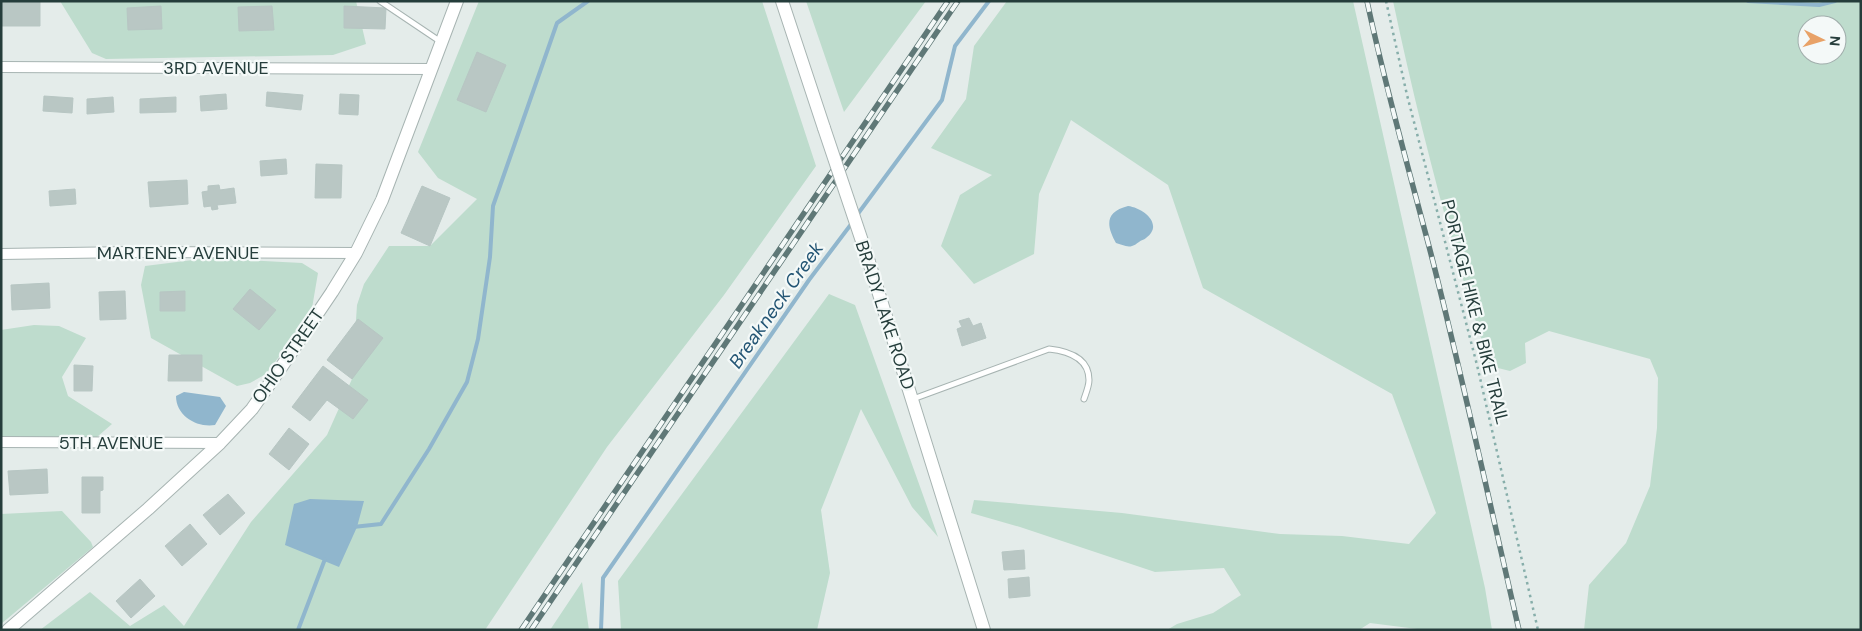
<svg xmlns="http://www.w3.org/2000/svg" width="1862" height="631" font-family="'DM Sans',sans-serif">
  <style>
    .green { fill: #bedccd; fill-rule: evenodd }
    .water { fill: #90b6cd }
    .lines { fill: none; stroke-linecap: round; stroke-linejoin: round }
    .stream { stroke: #90b6cd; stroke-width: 4 }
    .building { fill: #b9c7c4; stroke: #b7c6c3 }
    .service-casing { stroke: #a7b4b2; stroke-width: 7 }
    .minor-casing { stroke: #a7b4b2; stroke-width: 12 }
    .tertiary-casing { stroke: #a7b4b2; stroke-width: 14 }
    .path { stroke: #87aeaa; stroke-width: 2.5; stroke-dasharray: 2.5 4; stroke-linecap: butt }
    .service { stroke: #fff; stroke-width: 5 }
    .minor { stroke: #fff; stroke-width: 10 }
    .tertiary { stroke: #fff; stroke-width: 12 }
    .rail-casing { stroke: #5f7877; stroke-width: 5.5 }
    .rail { stroke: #f4f9f8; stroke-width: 4; stroke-dasharray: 11; stroke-linecap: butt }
    .tertiary-bridge-casing { stroke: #a7b4b2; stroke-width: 14; stroke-linecap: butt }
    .tertiary-bridge { stroke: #fff; stroke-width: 12 }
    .labels { text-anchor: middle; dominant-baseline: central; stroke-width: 4.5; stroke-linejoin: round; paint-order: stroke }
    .street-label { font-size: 18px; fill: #253d3b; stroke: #f4f9f8 }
    .water-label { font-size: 19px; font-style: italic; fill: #235574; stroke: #f4f9f8 }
  </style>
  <rect width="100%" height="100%" fill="#e4ecea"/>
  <path class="green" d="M60 1H356L366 44 333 55 106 59 92 53Z
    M479 1H762L816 166 724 295 607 447 485 630H40L90 592 130 626 164 605 184 626 251 522 327 435 352 379 357 305 364 284 389 246H430L477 199 438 178 418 152Z
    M806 1H926L844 112Z
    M1007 1H1353L1485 588 1492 630H1425L1370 623 1359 630H1167L1177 624 1213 613 1241 595 1224 568 1155 572 1020 527 971 513 974 500 1122 513 1280 534 1342 536 1409 544 1436 513 1392 394 1203 288 1168 185 1071 120 1039 194 1034 254 974 284 941 246 960 195 992 175 931 148 966 99 974 46Z
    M1393 1H1861V630H1584L1589 585 1626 543 1650 486 1657 428 1658 378 1650 359 1549 331 1525 343 1526 363 1510 371 1490 366C1451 246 1419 124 1393 1ZM1807 25H1837V55H1807Z
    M209 258 302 263 318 273 311 314 266 374 250 383 237 386 151 338 141 285 145 266Z
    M829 294 855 305 938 537 912 507 861 409 821 510 830 573 817 630H621L618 581Z
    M34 325 59 326 86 338 62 377 68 396 112 424 97 437 57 438 1 436V330Z
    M62 511 91 542 93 547 1 624V514Z
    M582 582 589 630H550Z"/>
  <path class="water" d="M1128 206C1144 208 1164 225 1146 238 1144 240 1141 240 1139 242 1136 244 1135 245 1132 246 1127 248 1121 244 1116 243 1106 225 1105 212 1128 206Z
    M184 392 220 397 226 406 215 425C197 428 176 416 176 396Z
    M310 499 364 501 357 527 339 567 285 545 294 504Z"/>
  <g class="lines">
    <path class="stream" d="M1748 1 1819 5 1835 1
      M857 215 942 100 955 46 989 1
      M353 527 381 524 429 449 467 382 478 339 490 257 493 206 557 23 588 1
      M298 630 325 559
      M601 630 603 578 809 280 852 223"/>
  </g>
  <path class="building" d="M40 1V26H2V2Z
    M161 6 162 29 128 30 127 8Z
    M272 6 274 30 239 31 238 7Z
    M344 6 386 8 385 29 344 28Z
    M477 52 506 65 486 112 457 100Z
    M267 92 303 95 301 110 266 106Z
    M226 94 227 109 201 111 200 96Z
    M340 94 359 95 358 115 339 114Z
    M44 96 73 98 72 113 43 111Z
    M113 97 114 112 87 114V99Z
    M176 97V112L140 113V99Z
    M286 159 287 174 261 176 260 161Z
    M316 164 342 165 341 198H315Z
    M187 180 188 204 150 207 148 182Z
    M219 185 220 190 234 188 236 203 217 205 218 209 212 210 211 206 204 207 202 192 208 191V186Z
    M422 186 450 198 430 246 401 233Z
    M75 189 76 204 50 206 49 191Z
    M49 283 50 308 12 310 11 285Z
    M250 289 276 310 259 330 233 309Z
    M125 291 126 319 100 320 99 292Z
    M185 291V311H160V292Z
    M969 318 973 326 981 323 986 338 962 346 957 329 962 327 959 321Z
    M358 319 383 338 352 379 327 360Z
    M169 355H202V381H168Z
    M74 365 93 366 92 391H74Z
    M323 366 368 400 353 419 327 400 310 421 292 407Z
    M289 428 309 444 289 470 269 454Z
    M47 469 48 493 10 495 8 471Z
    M82 477H103V490L100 491V513H82Z
    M228 494 245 513 220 535 203 515Z
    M190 524 207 544 182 566 165 546Z
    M1024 550 1025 569 1004 570 1002 552Z
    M1029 577 1030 596 1009 598 1008 579Z
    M140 579 155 596 131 618 116 601Z"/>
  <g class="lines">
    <defs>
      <path id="service" d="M380 1 441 42
        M913 399 1049 349C1067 351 1089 357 1089 380 1089 386 1086 393 1084 399"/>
      <path id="minor" d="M1 67 431 69
        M1 254 132 252 356 253
        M1 442 220 443"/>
      <path id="tertiary" d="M782 1 824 128
        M869 262 984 630
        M8 630 148 509 220 443 252 409 282 366 332 292 356 253 382 200 457 1"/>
    </defs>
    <use href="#service" class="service-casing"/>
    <use href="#minor" class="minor-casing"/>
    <use href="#tertiary" class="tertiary-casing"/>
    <path class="path" d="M1386 1 1407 95 1477 365 1538 630"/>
    <use href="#service" class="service"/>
    <use href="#minor" class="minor"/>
    <use href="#tertiary" class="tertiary"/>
    <defs>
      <path id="rail" d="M1367 1C1385 86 1409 170 1431 254 1463 379 1490 505 1519 630
        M521 630 948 1
        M531 630 958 1"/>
    </defs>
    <use href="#rail" class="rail-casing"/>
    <use href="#rail" class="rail"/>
    <defs>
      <path id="tertiary-bridge" d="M824 128 869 262"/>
    </defs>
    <use href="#tertiary-bridge" class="tertiary-bridge-casing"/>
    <use href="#tertiary-bridge" class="tertiary-bridge"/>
  </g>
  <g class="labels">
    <g class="street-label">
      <text x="216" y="68">3RD AVENUE</text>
      <text x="178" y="253">MARTENEY AVENUE</text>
      <text transform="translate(1475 312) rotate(76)">PORTAGE HIKE &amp; BIKE TRAIL</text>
      <text transform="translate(885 315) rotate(72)">BRADY LAKE ROAD</text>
      <text transform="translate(288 356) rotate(-55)">OHIO STREET</text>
      <text x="111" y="443">5TH AVENUE</text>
    </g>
    <g class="water-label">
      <text transform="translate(776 305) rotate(-55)">Breakneck Creek</text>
    </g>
  </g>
  <rect width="1862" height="631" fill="none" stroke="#253d3b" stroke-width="5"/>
  <g transform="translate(1822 40) rotate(95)"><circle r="24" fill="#f4f9f8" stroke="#a1aeac"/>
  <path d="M0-4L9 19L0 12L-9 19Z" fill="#e8a267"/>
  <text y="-8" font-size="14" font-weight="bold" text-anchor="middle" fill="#253d3b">N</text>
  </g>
</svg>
